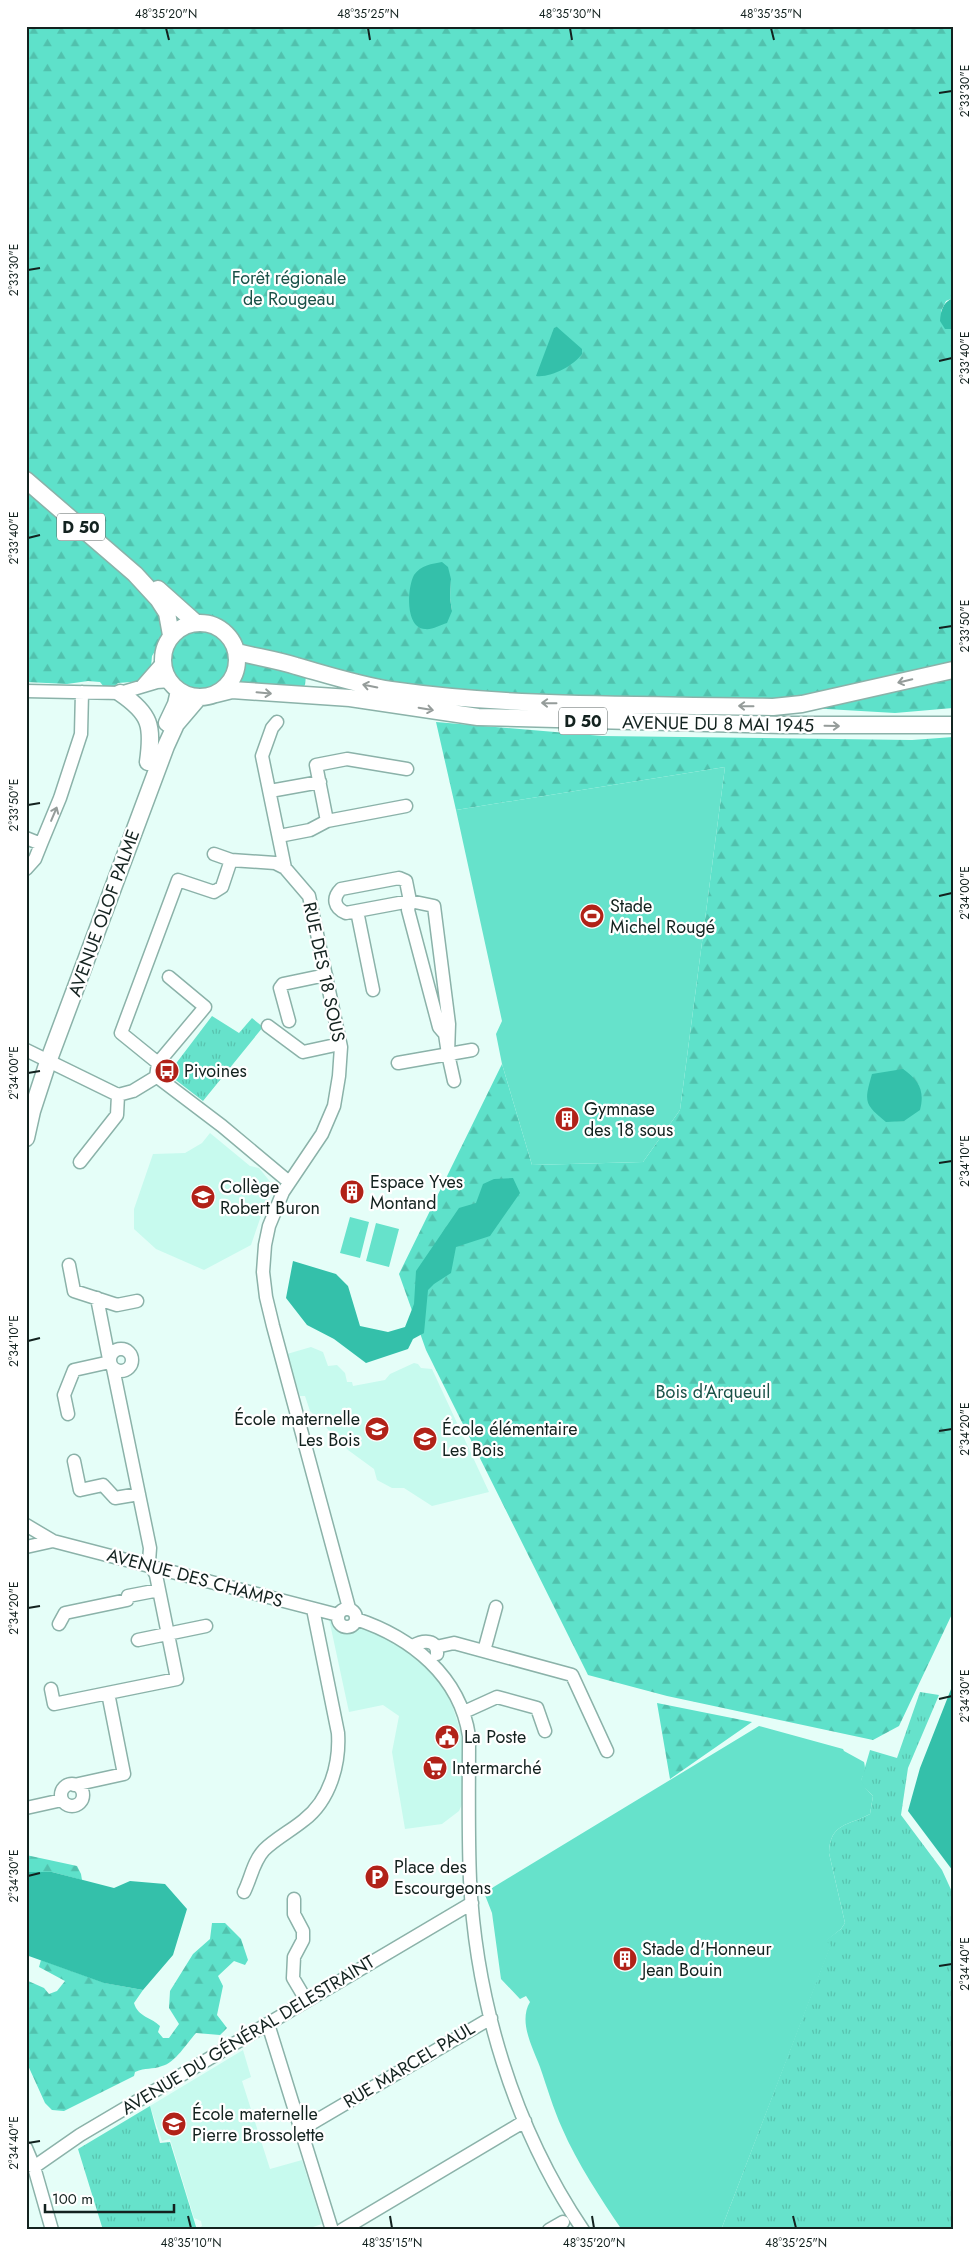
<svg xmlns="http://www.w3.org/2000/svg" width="979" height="2256" font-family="Jost,sans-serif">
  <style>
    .built { fill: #c7faee }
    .grass { fill: url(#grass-tufts) }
    .forest { fill: url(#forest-firs); fill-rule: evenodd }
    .pitch { fill: #66e2cb }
    .water { fill: #34c0aa }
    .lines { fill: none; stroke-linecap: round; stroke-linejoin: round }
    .minor-casing { stroke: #8bb2a9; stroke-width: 15 }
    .major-casing { stroke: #8bb2a9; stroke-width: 19 }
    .minor { stroke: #fff; stroke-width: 12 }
    .major { stroke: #fff; stroke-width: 16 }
    .oneway { stroke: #959c9a }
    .ticks { fill: none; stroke: #13221f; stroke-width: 2 }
    .labels { text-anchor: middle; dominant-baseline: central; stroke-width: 4.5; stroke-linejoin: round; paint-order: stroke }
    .shield { fill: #fff; stroke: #5a6462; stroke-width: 1 }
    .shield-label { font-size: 16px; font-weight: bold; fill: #13221f }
    .park-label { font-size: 18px; fill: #1a5248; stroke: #fff }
    .street-label { font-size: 18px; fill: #13221f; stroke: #fff }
    .poi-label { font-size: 18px; fill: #13221f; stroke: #fff; text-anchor: start }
    .neatline { fill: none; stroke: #13221f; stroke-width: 2 }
    .ticks-label { font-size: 12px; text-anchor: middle; fill: #13221f }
  </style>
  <defs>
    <pattern id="grass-tufts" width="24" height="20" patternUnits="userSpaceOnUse" patternTransform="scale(1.25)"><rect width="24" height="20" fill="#66e2cb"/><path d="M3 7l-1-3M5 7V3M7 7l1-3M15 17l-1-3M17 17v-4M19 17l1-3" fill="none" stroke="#58c2ae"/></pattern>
    <pattern id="forest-firs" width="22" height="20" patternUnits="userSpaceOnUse" patternTransform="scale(1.25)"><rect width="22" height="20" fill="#5ee1ca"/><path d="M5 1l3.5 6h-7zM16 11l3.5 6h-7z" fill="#51c1ad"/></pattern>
  </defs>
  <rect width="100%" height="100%" fill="#e5fef8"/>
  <path class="built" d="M210 1133 250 1166 259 1168 272 1184 251 1245 204 1270 156 1249 134 1229V1209L153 1154 185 1153 202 1143Z
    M311 1347 323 1352 328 1366 337 1365 345 1373 347 1382H352L353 1386 385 1380 390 1374 414 1363 418 1364 421 1368 432 1369 489 1492 432 1506 404 1488H392L377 1480 374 1469 348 1450 310 1411 305 1396H300L287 1354Z
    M329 1619 386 1636 427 1665 443 1685 453 1708 461 1733 464 1800 459 1811 442 1824 405 1829 392 1752 399 1716 383 1705 349 1712Z
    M243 2050 251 2077 242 2081 270 2169 302 2160 322 2224 304 2230H200L199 2228 202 2226 201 2221 194 2218 170 2139 162 2141 150 2106Z"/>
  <path class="grass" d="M212 1016 239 1033 252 1018 263 1027 203 1101 168 1074Z
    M920 1692 939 1695 908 1768 901 1815 942 1870 953 1894V2230H721L830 1946 825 1941 841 1929 845 1923 829 1853C830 1822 849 1826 870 1814L873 1796 861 1784V1781L870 1750 897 1758Z
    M150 2106 160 2143 170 2142 197 2230H103L78 2149Z"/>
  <path class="forest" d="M26 26H953V298L946 301 941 311 951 329H953V708L895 713 687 701 434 692 307 666 305 685 301 690C276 691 206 699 186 691 180 688 173 681 170 675 162 660 172 651 165 635L152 656 151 667 143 681 118 683 114 687H104L100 682 88 681 67 684 26 682ZM414 576 451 579 450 598 452 611Z
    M436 722 602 736 912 740 953 737V1612L899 1726 873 1740 667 1696 588 1675 426 1350 399 1274 502 1064 532 1165 643 1162 680 1110 725 767 456 810Z
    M657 1703 752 1722 670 1779Z
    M26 1855 77 1866 81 1874 82 1880 52 1872 26 1873Z
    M212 1923H225L241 1939 248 1960 245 1965 234 1961 218 1976 223 1986 217 2015 227 2028 220 2035 196 2033C187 2043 175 2063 162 2066 152 2070 146 2067 135 2072L134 2076 64 2111 52 2110 45 2103 26 2061V1980L44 1988 49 1994 57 1991 65 1981 39 1967 41 1960 105 1983 143 1990 134 2003C138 2017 151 2017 160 2026L158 2032 163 2038H169L179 2024 169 2008 170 1991 193 1954 210 1939Z"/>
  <path class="pitch" d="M725 767 680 1110 643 1162 532 1165 502 1064 496 1034 502 1021 456 810Z
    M350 1217 369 1222 360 1258 340 1253Z
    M376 1223 399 1229 389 1267 366 1261Z
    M759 1726 843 1749 844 1751 864 1762C869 1781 851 1774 873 1796L870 1814C849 1826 830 1822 829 1853L845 1923 841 1929 826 1941 831 1945 721 2230H622C601 2199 577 2163 562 2128 553 2108 547 2087 540 2067 533 2048 518 2022 530 2002L526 1996 520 1999 501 1979 492 1913 485 1895 487 1891Z"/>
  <path class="water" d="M953 298V329H945L940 321C941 311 942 303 953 298Z
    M557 327 582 349V354C573 366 551 378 536 376L554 328Z
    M442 562 448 567 451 579 450 598 452 611 447 623C440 625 432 630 425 629 405 628 407 588 414 575 421 565 432 564 442 562Z
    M903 1069C919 1080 925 1091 920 1110L904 1121 886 1122C864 1104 864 1102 872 1074Z
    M513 1178 520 1193 490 1236 456 1247 451 1273 434 1284 428 1290 424 1333 413 1339 408 1349 366 1363 334 1339 307 1325 286 1298 293 1261 336 1274 348 1286 360 1326 388 1332 405 1327 414 1304 416 1271 459 1208 476 1203 483 1184 494 1179Z
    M953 1684V1871L908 1811 920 1768Z
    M27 1872H52L114 1888 130 1881 165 1884 187 1909 173 1955 143 1990 104 1983 26 1955Z"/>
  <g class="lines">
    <defs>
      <path id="minor" d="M142 686 163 662
        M26 691 120 693 157 682 170 681
        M277 722 272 728 262 756 285 868
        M270 791 320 782
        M327 821 406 806
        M279 836 310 830 327 821 316 765 347 759 407 769
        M26 838 41 844 60 798 81 734 82 692
        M214 854 231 860 275 863 285 868 309 896 341 1047 339 1076 334 1106 322 1134 283 1192 269 1226 265 1245 263 1272 266 1297 273 1326 349 1608
        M26 869 35 859 41 844
        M399 878 406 881 410 901 346 913C334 908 332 898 341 889Z
        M410 901 434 906 449 1024 448 1054 445 1034 439 1027 408 910Z
        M357 911 373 990
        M289 1021 280 988 283 984 326 975
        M268 1026 303 1052 340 1044
        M26 1050 118 1095 133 1091 156 1077 160 1079 222 1126 289 1182
        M448 1054 454 1081
        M158 1063 205 1007 169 977
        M398 1063 472 1050
        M156 1077 158 1063 121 1033 178 880 214 892 222 887 231 860
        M80 1162 117 1115 118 1095
        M69 1265 74 1291 117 1305 137 1301
        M97 1298 109 1359
        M110 1360a11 11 0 1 1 22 0a11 11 0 1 1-22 0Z
        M68 1414 64 1395 74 1370 110 1362
        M74 1461 80 1490 103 1485 115 1498 139 1494
        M26 1525 53 1541 338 1615
        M26 1547 53 1541
        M338 1618a9 9 0 1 1 18 0a9 9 0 1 1-18 0Z
        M356 1619C411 1637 460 1676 469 1736 469 1784 468 1832 470 1880 476 2002 514 2128 583 2230
        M59 1624 65 1613 127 1600 128 1596 159 1590
        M138 1640 206 1626
        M413 1646C423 1640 438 1639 437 1654
        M436 1647 454 1643 572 1675 607 1751
        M484 1651 496 1607
        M51 1689 54 1704 108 1693
        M464 1712 497 1697 537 1708 545 1731
        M61 1795a11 11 0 1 1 22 0a11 11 0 1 1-22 0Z
        M74 1785 124 1774 108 1693 177 1679 156 1575 149 1562 150 1548 113 1368
        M26 1808 62 1800
        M244 1892C251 1878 253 1862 264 1850 275 1839 292 1830 304 1820 330 1800 340 1764 338 1733L313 1609
        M294 1899V1914L303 1931V1940L294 1957 293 1978 306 2000
        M268 2024 332 2230
        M302 2129 491 2018
        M26 2148 34 2167 52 2230
        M26 2163 34 2167 80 2135 472 1903
        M342 2230 525 2121
        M549 2230 563 2222"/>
      <path id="major" d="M26 480 135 574 158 599 167 613 171 635
        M158 589 195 622
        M163 660a37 37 0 1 1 74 0a37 37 0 1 1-74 0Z
        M237 652C257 657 277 660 296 666 328 675 359 685 391 690 517 708 646 704 773 707L802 704 953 670
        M120 693C151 714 153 726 148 762
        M216 694 232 690 350 698 478 717 783 725H953
        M167 723 176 704 179 691
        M26 1138 32 1111 48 1062 166 746 176 724 199 697"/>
    </defs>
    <use href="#minor" class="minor-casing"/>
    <use href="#major" class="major-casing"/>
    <use href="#minor" class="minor"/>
    <use href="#major" class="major"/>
  </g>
  <defs><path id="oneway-shaft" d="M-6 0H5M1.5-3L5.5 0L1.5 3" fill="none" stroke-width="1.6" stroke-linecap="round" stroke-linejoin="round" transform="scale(1.25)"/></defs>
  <g class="oneway">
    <use href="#oneway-shaft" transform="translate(905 681) rotate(167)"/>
    <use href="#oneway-shaft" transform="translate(370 686) rotate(-169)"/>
    <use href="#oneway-shaft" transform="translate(264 693) rotate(5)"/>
    <use href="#oneway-shaft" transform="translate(549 703) rotate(-179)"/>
    <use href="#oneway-shaft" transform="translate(746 706) rotate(-179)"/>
    <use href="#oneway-shaft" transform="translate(426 709) rotate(10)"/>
    <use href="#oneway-shaft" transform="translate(832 726) rotate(1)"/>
    <use href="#oneway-shaft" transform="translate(54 814) rotate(-67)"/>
  </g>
  <path class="ticks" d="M166 28 169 40M368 28 370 40M570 28 572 40M771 28 774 40M939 93 952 91M28 270 40 268M939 361 952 358M28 538 40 535M939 628 952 626M28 805 40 803M939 896 952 893M28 1073 40 1071M939 1163 952 1161M28 1341 40 1338M939 1431 952 1429M28 1608 40 1606M939 1699 952 1696M28 1876 40 1873M939 1966 952 1964M28 2143 40 2141M188 2216 191 2228M390 2216 392 2228M592 2216 594 2228M793 2216 796 2228"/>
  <defs>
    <symbol id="stadium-disc" viewBox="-11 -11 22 22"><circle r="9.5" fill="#b12218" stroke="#fff"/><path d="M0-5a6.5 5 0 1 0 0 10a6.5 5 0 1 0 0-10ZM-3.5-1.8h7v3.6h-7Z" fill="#fff"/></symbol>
    <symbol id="bus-disc" viewBox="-11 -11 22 22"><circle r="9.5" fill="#b12218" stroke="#fff"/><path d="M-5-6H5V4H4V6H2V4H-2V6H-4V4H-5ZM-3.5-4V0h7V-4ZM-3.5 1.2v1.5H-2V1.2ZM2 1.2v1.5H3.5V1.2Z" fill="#fff"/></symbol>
    <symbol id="building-disc" viewBox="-11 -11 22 22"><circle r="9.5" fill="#b12218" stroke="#fff"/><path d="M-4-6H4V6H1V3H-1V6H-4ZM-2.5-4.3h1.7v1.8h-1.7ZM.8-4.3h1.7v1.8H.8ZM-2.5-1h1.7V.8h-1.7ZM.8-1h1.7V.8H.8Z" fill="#fff"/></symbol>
    <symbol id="school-disc" viewBox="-11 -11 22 22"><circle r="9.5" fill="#b12218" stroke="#fff"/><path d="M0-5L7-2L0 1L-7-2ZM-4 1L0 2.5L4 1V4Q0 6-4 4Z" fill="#fff"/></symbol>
    <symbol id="civic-disc" viewBox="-11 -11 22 22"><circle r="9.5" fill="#b12218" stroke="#fff"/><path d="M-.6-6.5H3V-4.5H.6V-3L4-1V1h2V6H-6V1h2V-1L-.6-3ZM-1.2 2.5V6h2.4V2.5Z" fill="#fff"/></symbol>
    <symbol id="supermarket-disc" viewBox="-11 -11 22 22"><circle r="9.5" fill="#b12218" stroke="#fff"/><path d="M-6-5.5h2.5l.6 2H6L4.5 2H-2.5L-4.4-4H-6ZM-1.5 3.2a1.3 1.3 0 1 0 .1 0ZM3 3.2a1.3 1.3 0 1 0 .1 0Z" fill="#fff"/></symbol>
    <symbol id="parking-disc" viewBox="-11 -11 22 22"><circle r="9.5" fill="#b12218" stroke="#fff"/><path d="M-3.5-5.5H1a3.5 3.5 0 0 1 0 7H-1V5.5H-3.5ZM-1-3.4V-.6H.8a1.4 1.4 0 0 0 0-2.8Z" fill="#fff"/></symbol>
  </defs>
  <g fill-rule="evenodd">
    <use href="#stadium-disc" x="578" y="902" width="28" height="28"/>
    <use href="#bus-disc" x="153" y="1057" width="28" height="28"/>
    <use href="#building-disc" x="553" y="1105" width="28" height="28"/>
    <use href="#building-disc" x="338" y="1178" width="28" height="28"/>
    <use href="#school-disc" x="189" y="1183" width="28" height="28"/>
    <use href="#school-disc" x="363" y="1415" width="28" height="28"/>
    <use href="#school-disc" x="411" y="1425" width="28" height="28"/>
    <use href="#civic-disc" x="433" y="1723" width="28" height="28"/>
    <use href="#supermarket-disc" x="421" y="1754" width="28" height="28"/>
    <use href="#parking-disc" x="363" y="1863" width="28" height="28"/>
    <use href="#building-disc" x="611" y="1945" width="28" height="28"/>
    <use href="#school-disc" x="160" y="2110" width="28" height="28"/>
  </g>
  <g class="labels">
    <g class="shield">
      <rect x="57" y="513.5" width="48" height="27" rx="4"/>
      <rect x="559" y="707.5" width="48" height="27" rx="4"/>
    </g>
    <g class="shield-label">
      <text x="81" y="527">D 50</text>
      <text x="583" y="721">D 50</text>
    </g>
    <g class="park-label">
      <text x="289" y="278">Forêt régionale<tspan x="289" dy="21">de Rougeau</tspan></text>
      <text x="713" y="1392">Bois d'Arqueuil</text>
    </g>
    <g class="street-label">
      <text transform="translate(718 724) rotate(1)">AVENUE DU 8 MAI 1945</text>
      <text transform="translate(104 913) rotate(-70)">AVENUE OLOF PALME</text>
      <text transform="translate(324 972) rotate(78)">RUE DES 18 SOUS</text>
      <text transform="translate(195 1578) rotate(15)">AVENUE DES CHAMPS</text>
      <text transform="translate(248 2035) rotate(-31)">AVENUE DU GÉNÉRAL DELESTRAINT</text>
      <text transform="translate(409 2065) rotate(-31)">RUE MARCEL PAUL</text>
    </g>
    <g class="poi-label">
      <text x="610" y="906">Stade<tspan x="610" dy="21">Michel Rougé</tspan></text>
      <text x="184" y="1071">Pivoines</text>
      <text x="584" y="1109">Gymnase<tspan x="584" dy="21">des 18 sous</tspan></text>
      <text x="370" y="1182">Espace Yves<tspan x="370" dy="21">Montand</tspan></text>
      <text x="220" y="1187">Collège<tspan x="220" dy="21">Robert Buron</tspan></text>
      <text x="360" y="1419" text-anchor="end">École maternelle<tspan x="360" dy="21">Les Bois</tspan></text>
      <text x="442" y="1429">École élémentaire<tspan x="442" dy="21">Les Bois</tspan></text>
      <text x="464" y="1737">La Poste</text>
      <text x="452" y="1768">Intermarché</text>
      <text x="394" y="1867">Place des<tspan x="394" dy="21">Escourgeons</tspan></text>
      <text x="642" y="1949">Stade d'Honneur<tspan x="642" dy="21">Jean Bouin</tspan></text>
      <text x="192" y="2114">École maternelle<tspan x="192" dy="21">Pierre Brossolette</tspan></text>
    </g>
  </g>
  <rect width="979" height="2256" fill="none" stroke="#ffffff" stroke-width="55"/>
  <path d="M45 2204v8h129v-8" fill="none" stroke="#13221f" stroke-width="2.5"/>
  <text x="52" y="2204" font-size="15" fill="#13221f" stroke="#ffffff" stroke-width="4" paint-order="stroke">100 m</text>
  <rect x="28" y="28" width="924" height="2200" class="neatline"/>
  <g class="ticks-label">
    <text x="166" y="18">48°35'20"N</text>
    <text x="368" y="18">48°35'25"N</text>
    <text x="570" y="18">48°35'30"N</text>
    <text x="771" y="18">48°35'35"N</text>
    <text transform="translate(965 91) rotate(-90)" y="4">2°33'30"E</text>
    <text transform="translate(14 270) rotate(-90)" y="4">2°33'30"E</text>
    <text transform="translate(965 358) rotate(-90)" y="4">2°33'40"E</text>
    <text transform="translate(14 538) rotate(-90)" y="4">2°33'40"E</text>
    <text transform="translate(965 626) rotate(-90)" y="4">2°33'50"E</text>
    <text transform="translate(14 805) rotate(-90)" y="4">2°33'50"E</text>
    <text transform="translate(965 893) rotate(-90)" y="4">2°34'00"E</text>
    <text transform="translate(14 1073) rotate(-90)" y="4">2°34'00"E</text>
    <text transform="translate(965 1161) rotate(-90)" y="4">2°34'10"E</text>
    <text transform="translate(14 1341) rotate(-90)" y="4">2°34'10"E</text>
    <text transform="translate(965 1429) rotate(-90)" y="4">2°34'20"E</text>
    <text transform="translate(14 1608) rotate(-90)" y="4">2°34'20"E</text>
    <text transform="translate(965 1696) rotate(-90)" y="4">2°34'30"E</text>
    <text transform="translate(14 1876) rotate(-90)" y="4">2°34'30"E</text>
    <text transform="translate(965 1964) rotate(-90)" y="4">2°34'40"E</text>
    <text transform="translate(14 2143) rotate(-90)" y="4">2°34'40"E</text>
    <text x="191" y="2247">48°35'10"N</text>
    <text x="392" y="2247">48°35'15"N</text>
    <text x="594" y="2247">48°35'20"N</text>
    <text x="796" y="2247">48°35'25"N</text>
  </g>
</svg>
